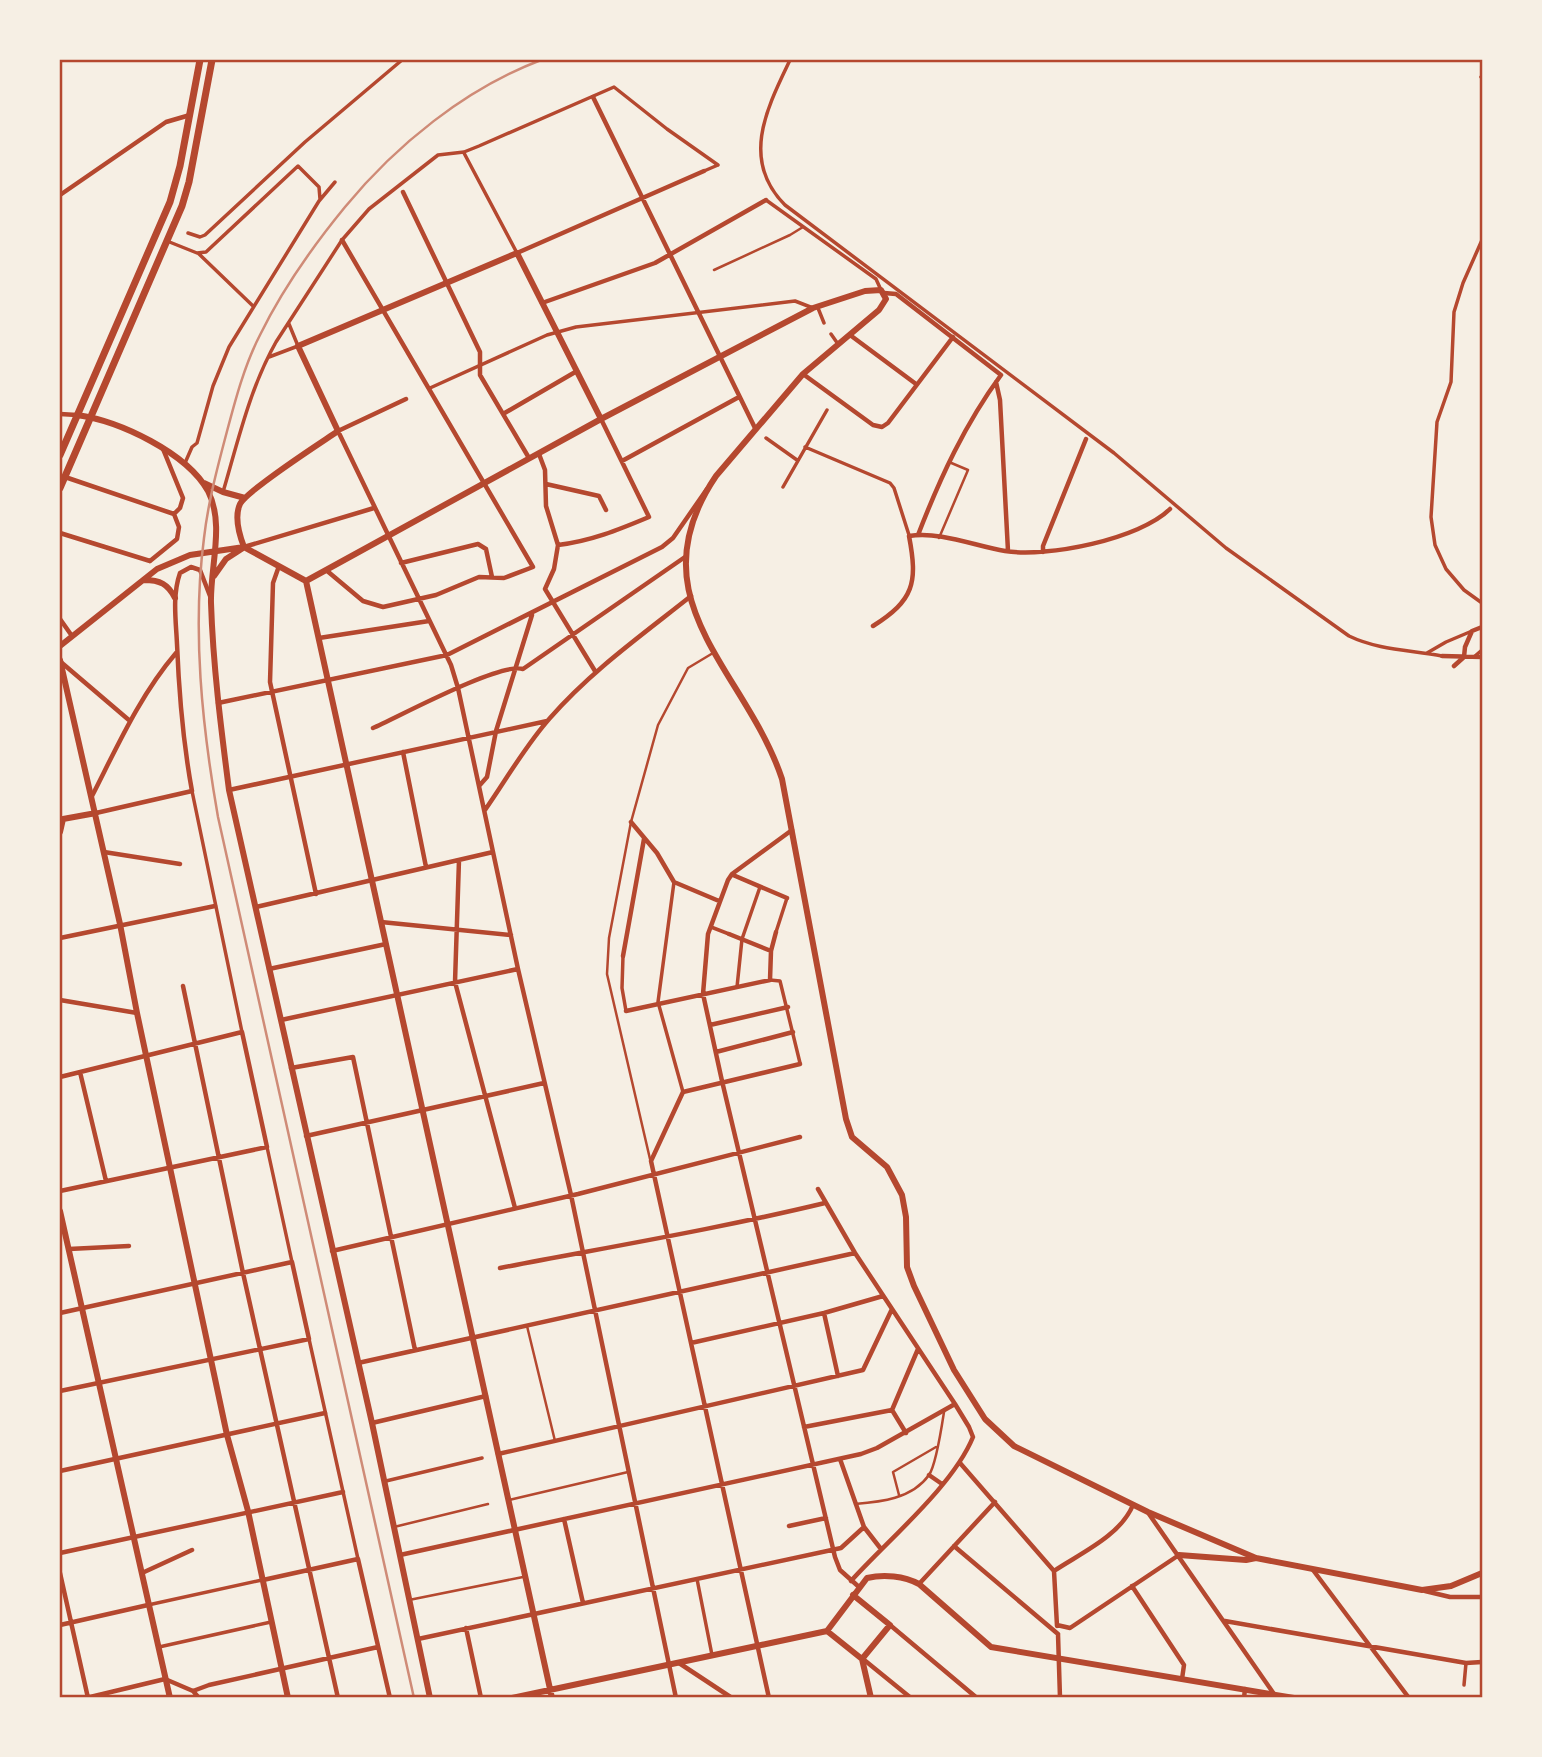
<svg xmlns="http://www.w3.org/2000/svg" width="1542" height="1757" font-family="Arial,sans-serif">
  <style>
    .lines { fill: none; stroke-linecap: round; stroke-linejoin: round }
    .service { stroke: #b5482f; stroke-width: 2.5 }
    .pedestrian { stroke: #b5482f; stroke-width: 3.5 }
    .minor { stroke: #b5482f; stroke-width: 4.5 }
    .tertiary { stroke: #b5482f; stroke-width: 6 }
    .primary { stroke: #b5482f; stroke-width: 7 }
    .rail { stroke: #cf8b77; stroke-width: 2.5 }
    .neatline { fill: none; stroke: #b5482f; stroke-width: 2.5 }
  </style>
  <rect width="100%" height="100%" fill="#f6efe4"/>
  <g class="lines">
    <path class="service" d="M714 270 790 235 803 227
      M939 538 968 470 949 462
      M650 1159 607 974 609 938 631 822 658 725 688 668 713 653
      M527 1326 555 1441
      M899 1495 893 1472 936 1447
      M509 1500 628 1472
      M855 1504C880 1502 912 1499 929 1475 936 1465 942 1425 944 1412
      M394 1527 488 1504
      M409 1600 523 1577"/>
    <path class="pedestrian" d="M790 60C767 108 740 160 785 205L1114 453 1226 548 1349 636C1378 650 1410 650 1442 656
      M1470 60H1472
      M1481 77 1482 76
      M464 153 517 253
      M704 171 718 165
      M766 200 876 279 881 290
      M188 233 200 237 205 235 305 142 402 60
      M1482 240 1463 283 1454 312 1451 382 1437 422 1431 517 1435 545 1446 569 1464 590 1482 603
      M167 241 197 253 206 252 298 166 319 187 320 199
      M199 254 253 306
      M818 308 824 323
      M831 334 838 344
      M269 357 298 346 289 324
      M430 388 547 335 576 327 795 301 813 308
      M766 438 797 460
      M805 447 890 483 894 488 909 535
      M185 463 192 447 197 443 213 386 229 347 319 201 335 182
      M783 487 827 410
      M223 492C238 441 250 388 276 342L342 240 369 209 438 155 464 152 479 146 614 87 667 129 718 165
      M1427 653 1446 642 1472 631
      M1475 656 1482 650
      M192 791 242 1032
      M674 882 658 1002 683 1092
      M711 927 729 934
      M776 932 787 898
      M623 956 622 988 626 1011
      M770 980 780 981 800 1063
      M737 987 742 939 760 887
      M267 1147 292 1262
      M309 1339 358 1559
      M386 1481 482 1458
      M697 1579 712 1655
      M148 1605 262 1580
      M159 1647 271 1622
      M1464 1685 1466 1663"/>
    <path class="minor" d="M593 97 755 428
      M403 192 480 352V375L529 458
      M60 195 166 122 190 115
      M517 253 704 171
      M884 293 896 294 1001 375C965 424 940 478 918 535
      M542 303 655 263 766 200
      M850 335 916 384
      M803 374 873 425 882 427 888 423 953 337
      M996 382 1000 400 1008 551
      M406 399 338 431 451 665 458 688 518 969 571 1195 676 1698
      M60 414 77 415
      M503 414 577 371
      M163 449 183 498 180 508 174 514
      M539 454 545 470 546 506 558 545 554 569 545 589 595 671
      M622 461 739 397
      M65 477 174 514
      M546 484 599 496 606 510
      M60 533 150 561
      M558 545C591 541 618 530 649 517L601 419
      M244 547 374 508
      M1043 552V546L1086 439
      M150 561 177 539 179 527 174 514
      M401 563 478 544 486 549 492 577
      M279 566 273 583 270 682 316 894
      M326 570 363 601 383 607 436 595 479 577 504 578 533 567 342 240
      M60 619 72 636
      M873 626C914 600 918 583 909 536 940 531 975 546 1005 551 1047 558 1140 539 1170 509
      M319 638 429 621
      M1442 656 1482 657
      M62 663 130 721
      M1454 666 1464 657 1465 647 1472 631 1482 627
      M218 703 447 655 662 547 673 538 707 489
      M373 728C400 716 500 662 523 669L685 557
      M403 752 426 867
      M479 786 487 777 496 731 532 615 531 613
      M229 790 547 721
      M92 796C117 747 140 695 176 653
      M485 810C506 780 525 746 550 718 591 671 642 635 691 596
      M96 813 192 791C183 742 179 694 177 644 176 621 172 596 180 573L191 567 200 570 210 596
      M631 822 657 853 674 882 719 901
      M792 830 732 874 728 880 708 934 703 994 722 1081 835 1557 840 1570 859 1587
      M104 852 180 864
      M459 860 455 982 515 1208
      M733 875 787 898
      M256 907 493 852
      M381 922 511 935
      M729 934 771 951
      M60 938 215 906
      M623 956 644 839
      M269 969 386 944
      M183 986 243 1273 338 1698
      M60 1000 137 1013
      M626 1011 770 980 771 951 776 932
      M281 1020 518 969
      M710 1025 788 1007
      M716 1052 793 1032
      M291 1068 353 1057 415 1350
      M80 1072 106 1181
      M60 1077 242 1032 267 1147 60 1191
      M306 1136 544 1083
      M818 1189 855 1253 955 1404 969 1427 973 1437C953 1486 888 1540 851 1581
      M69 1249 129 1246
      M332 1251 578 1194 800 1137
      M500 1268C609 1247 717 1229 825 1203
      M60 1313 292 1262 309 1339 60 1391
      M824 1313 838 1376
      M691 1343 824 1313 883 1296
      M358 1363 855 1253
      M372 1423 486 1396
      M804 1427 892 1410
      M906 1433 892 1410 918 1349
      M498 1454 863 1370 892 1309
      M840 1459 864 1527 881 1549
      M960 1463 1054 1571
      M60 1471 325 1413
      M929 1475 942 1484
      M1149 1514 1274 1694
      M564 1519 583 1603
      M789 1526 826 1518
      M954 1546 1058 1634
      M60 1553 343 1492
      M400 1555 861 1454 877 1448 955 1404
      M1313 1570 1409 1698
      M1054 1571 1057 1626
      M1054 1571C1081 1553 1120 1536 1133 1505
      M60 1573 88 1698
      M142 1573 192 1550
      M263 1580 358 1559 390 1698
      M919 1584 995 1502
      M1132 1586 1184 1665 1182 1679
      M1425 1591 1450 1597H1482
      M1225 1621 1466 1663 1482 1662
      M60 1625 148 1605
      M890 1625 977 1698
      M1057 1625 1070 1628 1179 1555
      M466 1628 481 1698
      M1058 1634 1060 1698
      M418 1639 841 1548 864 1527
      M863 1659 911 1698
      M679 1663 732 1698
      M193 1691 209 1685 378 1647
      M86 1698 165 1679 193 1691 199 1698
      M769 1698 651 1161 683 1092 800 1064
      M1244 1698 1245 1689
      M1462 1698H1470"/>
    <path class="tertiary" d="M77 415C120 421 187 453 208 491 225 524 210 567 211 603 213 665 221 728 229 790L372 1423 430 1698
      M204 483 223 492 245 498
      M244 547C239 534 234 517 240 504 247 490 322 442 338 431L298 346 517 253 601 419
      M214 576 226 559 243 548
      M144 580C160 580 168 584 175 598
      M306 581 601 419 813 308 865 291 881 290 886 299 879 310 803 374 716 476C632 600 746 670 782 779L846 1119 852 1137 887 1167 902 1195 906 1217 907 1267 914 1286 954 1370 985 1419 1014 1446 1148 1512 1256 1558 1422 1590 1451 1586 1482 1573
      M60 646 157 569 190 555 244 547 306 581 552 1698
      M60 660 120 924 137 1013 227 1435 248 1511 288 1698
      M60 832 63 819 96 813
      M60 1211 170 1698
      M1179 1555 1246 1560 1256 1558
      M853 1595 890 1625 862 1659
      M827 1631 867 1578C884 1574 904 1576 919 1584L991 1647 1294 1698
      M827 1631 862 1659
      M862 1659 871 1698
      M512 1698 827 1631"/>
    <path class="primary" d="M60 455 170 202 180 166 200 60
      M60 488 182 206 189 182 212 60"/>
    <path class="rail" d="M414 1698 218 817C202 726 192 630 204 538 208 503 217 469 226 435 235 401 244 366 260 335 282 290 313 246 345 207 396 145 465 89 541 60"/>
  </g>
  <rect width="1542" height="1757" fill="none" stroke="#f6efe4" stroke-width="122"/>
  <rect x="61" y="61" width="1420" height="1635" class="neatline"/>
</svg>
